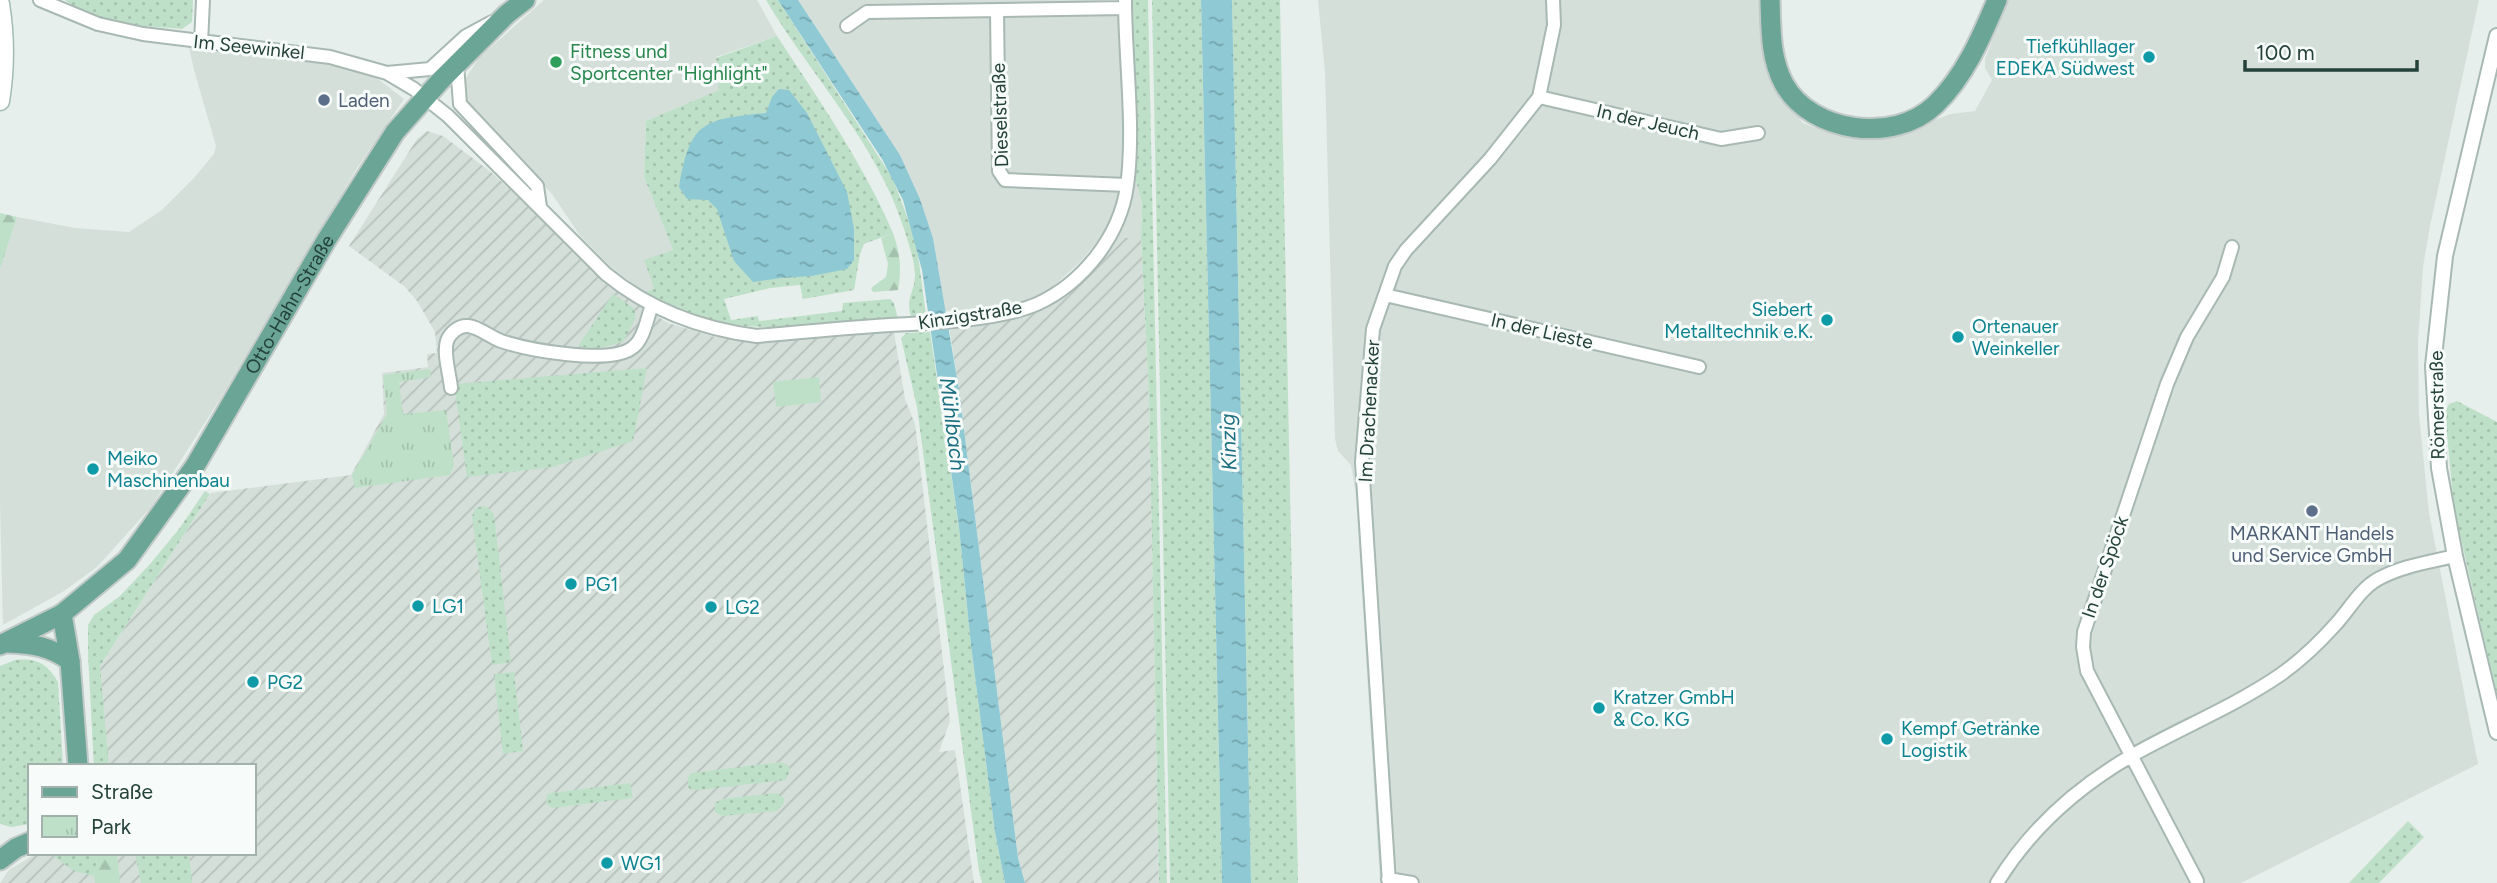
<svg xmlns="http://www.w3.org/2000/svg" width="2497" height="883" font-family="Figtree,sans-serif">
  <style>
    .built { fill: #d4dfda }
    .industrial { fill: url(#industrial-furrows) }
    .grass { fill: url(#grass-dots) }
    .forest { fill: url(#forest-firs) }
    .park { fill: url(#park-tufts) }
    .garden { fill: #bfe0c8 }
    .water { fill: url(#water-ripples) }
    .lines { fill: none; stroke-linecap: round; stroke-linejoin: round }
    .minor-casing { stroke: #a8b8b2; stroke-width: 16 }
    .tertiary-casing { stroke: #a8b8b2; stroke-width: 18 }
    .secondary-casing { stroke: #a4bbb3; stroke-width: 21 }
    .primary-casing { stroke: #c2cac8; stroke-width: 23 }
    .minor { stroke: #fff; stroke-width: 12 }
    .tertiary { stroke: #fff; stroke-width: 14 }
    .secondary { stroke: #fff; stroke-width: 18 }
    .primary { stroke: #6aa596; stroke-width: 19 }
    .culture-dot { fill: #0f9aa8; stroke: #f7fbf9; stroke-width: 2.5 }
    .leisure-dot { fill: #2e9e5b; stroke: #f7fbf9; stroke-width: 2.5 }
    .service-dot { fill: #5c6f8a; stroke: #f7fbf9; stroke-width: 2.5 }
    .labels { text-anchor: middle; dominant-baseline: central; stroke-width: 6; stroke-linejoin: round; paint-order: stroke }
    .culture-label { font-size: 19px; fill: #0d838f; stroke: #f7fbf9; text-anchor: start }
    .street-label { font-size: 19px; fill: #24423a; stroke: #f7fbf9 }
    .leisure-label { font-size: 19px; fill: #27864d; stroke: #f7fbf9; text-anchor: start }
    .service-label { font-size: 19px; fill: #4e5e75; stroke: #f7fbf9; text-anchor: start }
    .water-label { font-size: 21px; font-style: italic; fill: #1c6f80; stroke: #f7fbf9 }
  </style>
  <defs>
    <pattern id="industrial-furrows" width="10" height="10" patternUnits="userSpaceOnUse" patternTransform="scale(1.75)"><rect width="10" height="10" fill="#d4dfda"/><path d="M-1 1l2-2M0 10L10 0M9 11l2-2" fill="none" stroke="#b6c1bc"/></pattern>
    <pattern id="grass-dots" width="8" height="8" patternUnits="userSpaceOnUse" patternTransform="scale(1.75)"><rect width="8" height="8" fill="#bfe0c8"/><path d="M2 2h.1M6 6h.1" fill="none" stroke="#a4c1ad" stroke-width="1.8" stroke-linecap="round"/></pattern>
    <pattern id="forest-firs" width="22" height="20" patternUnits="userSpaceOnUse" patternTransform="scale(1.75)"><rect width="22" height="20" fill="#bfe0c8"/><path d="M5 1l3.5 6h-7zM16 11l3.5 6h-7z" fill="#a4c1ad"/></pattern>
    <pattern id="park-tufts" width="24" height="20" patternUnits="userSpaceOnUse" patternTransform="scale(1.75)"><rect width="24" height="20" fill="#bfe0c8"/><path d="M3 7l-1-3M5 7V3M7 7l1-3M15 17l-1-3M17 17v-4M19 17l1-3" fill="none" stroke="#a4c1ad"/></pattern>
    <pattern id="water-ripples" width="26" height="14" patternUnits="userSpaceOnUse" patternTransform="scale(1.75)"><rect width="26" height="14" fill="#8ec9d4"/><path d="M2 4q2-2 4 0t4 0M15 11q2-2 4 0t4 0" fill="none" stroke="#74a5ad"/></pattern>
  </defs>
  <rect width="100%" height="100%" fill="#e6efeb"/>
  <path class="built" d="M544 0H757L777 36 716 57 720 90 646 121 644 177 673 250 655 289 645 293 612 268 581 237 552 194 465 103 464 81 479 58Z
    M798 0H1131L1133 170 1142 203 1141 238H1100L1081 261 1049 290 1030 302 1006 307 945 311 933 238 920 199 900 155Z
    M1318 0H1760L1763 52 1770 73 1786 102 1803 123 1823 131 1848 137 1874 138 1888 137 1951 114 1975 111 1992 80 1985 68V59L2008 0H2479L2430 226 2423 267 2418 342 2419 415 2429 513 2478 764 2241 883H1380L1356 495 1351 465 1338 451 1335 439 1325 72Z
    M189 47 314 62 359 71 378 79 404 99 357 168 220 399 151 507 97 567 64 591 3 625 0 503V269L17 217 75 228 129 232 162 210 194 178 214 154 216 146 194 70Z"/>
  <path class="industrial" d="M427 131 443 136 491 172 534 210 609 286 668 323 715 337 768 342 894 332 905 399 915 424 918 448 950 721 939 752 955 750 974 883H0L9 870 37 853H254V766H94L91 709 100 666 211 493 351 475 384 414 382 373 428 367 427 354 437 353 435 332 417 301 405 287 349 246 417 139Z
    M1117 238H1141L1149 399 1159 883H1025L1018 858 959 390 949 327 998 322 1034 312 1068 295 1095 270Z"/>
  <path class="grass" d="M65 0H193L192 22 182 29C142 25 96 27 65 0Z
    M766 0H778L893 179 911 227 918 255 926 315 911 316C905 298 915 292 915 275 915 261 908 242 904 229 877 143 811 76 766 0Z
    M1131 0H1148L1167 883H1159L1149 399 1141 238 1142 203 1133 170Z
    M1152 0H1201L1222 883H1170Z
    M1232 0H1280L1298 883H1251Z
    M777 36C819 100 863 163 893 233L864 244 860 254 854 290 803 299 800 285 770 288 724 299 731 320 758 316 759 321 842 311 843 303 890 299 894 303 898 319 788 328 744 326 695 318 645 293 654 288 644 260 673 250 644 177 646 121 719 90 716 58Z
    M613 294 635 309V319L624 341C608 347 595 350 578 346Z
    M930 332 959 527 971 645 995 832 1005 883H982L979 871 917 407 901 338 906 333Z
    M647 368 633 441 553 467 467 477 454 384Z
    M2457 401 2497 422V695L2454 509 2445 412 2449 404Z
    M205 491 210 494 100 666 109 766H94L88 654V625L94 615 120 596 150 564 179 529Z
    M483 506 488 508 494 514 511 662 492 665 472 516 476 508Z
    M15 660C36 658 47 663 58 682L63 766H30V824L11 827 0 824V666Z
    M514 672 523 751 503 754 494 674Z
    M781 762 789 766 790 770 786 780 699 790H691L688 787V777L692 773Z
    M630 783 633 798 552 808 546 803 547 795 551 793Z
    M777 793 784 798V803L777 811 722 816 715 812V803L722 799Z
    M2408 821 2424 837 2379 883H2349Z
    M49 853H98L94 876 74 871Z
    M135 853H189L192 883H141Z"/>
  <path class="forest" d="M0 213 17 217 0 269Z
    M893 233C900 253 902 269 898 290L873 292 871 288 886 277 888 264 881 238Z
    M98 853H117L120 883H95L94 876Z"/>
  <path class="park" d="M430 369 431 377 399 382 403 414 446 410 454 465 450 475 355 488 352 475 387 414 383 375Z"/>
  <path class="garden" d="M819 377 821 402 776 407 773 382Z"/>
  <path class="water" d="M778 0H798L900 155 920 199 933 238 959 390 1018 858 1025 883H1005L995 832 971 645 959 527 922 270 903 200 882 159Z
    M1201 0H1232L1251 883H1222Z
    M779 89 789 90 807 113 847 192 854 229V260L847 269 812 276 781 278 753 282 734 261 717 209 708 200 687 199 679 187C690 121 704 119 766 113L772 97Z"/>
  <g class="lines">
    <defs>
      <path id="minor" d="M40 0 98 24 143 34 330 57 387 73 414 89 448 116 606 274C650 310 701 329 757 336 801 332 845 328 890 325 930 323 1000 320 1037 304 1083 283 1120 236 1127 186 1135 129 1125 58 1125 0
        M997 10 999 171 1005 180 1127 185
        M847 26 867 12 1125 8
        M201 43 203 0
        M457 64 460 104 537 186 540 207
        M387 73 430 69 466 36 492 22
        M1539 97 1721 139 1758 133
        M1385 295 1699 367
        M451 388C450 375 443 354 447 341 450 333 459 325 468 326 479 327 490 337 501 341 528 350 609 365 632 348 644 340 647 318 652 305
        M1388 879 1412 883
        M2197 881 2087 671 2083 647 2084 632 2167 384 2187 337 2223 277 2232 247
        M1389 883 1362 462 1373 329 1395 266 1406 250 1490 159 1539 97 1554 25 1553 0
        M1997 883C2030 829 2076 788 2131 756 2180 728 2233 707 2280 675 2300 661 2318 644 2335 625 2349 610 2360 589 2378 579 2401 566 2430 562 2455 556"/>
      <path id="tertiary" d="M2497 36 2445 256 2433 366 2439 468 2455 556 2497 732"/>
      <path id="secondary" d="M0 4C5 35 5 70 0 101"/>
      <g id="primary">
        <path d="M1770 0C1771 29 1770 58 1784 84 1811 133 1894 144 1935 105 1965 76 1981 38 1997 0"/>
        <path d="M62 614 70 661 78 766"/>
        <path d="M8 643C32 644 50 646 70 661"/>
        <path id="s1" d="M0 645 62 614 127 560 195 466 327 239 395 132 441 80 507 14 525 0"/>
        <path d="M0 860 16 848 30 842"/>
      </g>
    </defs>
    <use href="#minor" class="minor-casing"/>
    <use href="#tertiary" class="tertiary-casing"/>
    <use href="#secondary" class="secondary-casing"/>
    <use href="#primary" class="primary-casing"/>
    <use href="#minor" class="minor"/>
    <use href="#tertiary" class="tertiary"/>
    <use href="#secondary" class="secondary"/>
    <use href="#primary" class="primary"/>
  </g>
  <g class="culture-dot">
    <circle cx="2149" cy="57" r="7"/>
    <circle cx="1827" cy="320" r="7"/>
    <circle cx="1958" cy="337" r="7"/>
    <circle cx="93" cy="469" r="7"/>
    <circle cx="571" cy="584" r="7"/>
    <circle cx="418" cy="606" r="7"/>
    <circle cx="711" cy="607" r="7"/>
    <circle cx="253" cy="682" r="7"/>
    <circle cx="1599" cy="708" r="7"/>
    <circle cx="1887" cy="739" r="7"/>
    <circle cx="607" cy="863" r="7"/>
  </g>
  <circle class="leisure-dot" cx="556" cy="62" r="7"/>
  <g class="service-dot">
    <circle cx="324" cy="100" r="7"/>
    <circle cx="2312" cy="511" r="7"/>
  </g>
  <g class="labels">
    <g class="culture-label">
      <text x="2135" y="46" text-anchor="end">Tiefkühllager<tspan x="2135" dy="22">EDEKA Südwest</tspan></text>
      <text x="1813" y="309" text-anchor="end">Siebert<tspan x="1813" dy="22">Metalltechnik e.K.</tspan></text>
      <text x="1972" y="326">Ortenauer<tspan x="1972" dy="22">Weinkeller</tspan></text>
      <text x="107" y="458">Meiko<tspan x="107" dy="22">Maschinenbau</tspan></text>
      <text x="585" y="584">PG1</text>
      <text x="432" y="606">LG1</text>
      <text x="725" y="607">LG2</text>
      <text x="267" y="682">PG2</text>
      <text x="1613" y="697">Kratzer GmbH<tspan x="1613" dy="22">&amp; Co. KG</tspan></text>
      <text x="1901" y="728">Kempf Getränke<tspan x="1901" dy="22">Logistik</tspan></text>
      <text x="621" y="863">WG1</text>
    </g>
    <g class="street-label">
      <text transform="translate(249 47) rotate(6)">Im Seewinkel</text>
      <text transform="translate(1000 115) rotate(-92)">Dieselstraße</text>
      <text transform="translate(1648 122) rotate(13)">In der Jeuch</text>
      <text stroke="none"><textPath href="#s1" startOffset="457">Otto-Hahn-Straße</textPath></text>
      <text transform="translate(970 315) rotate(-9)">Kinzigstraße</text>
      <text transform="translate(1542 331) rotate(13)">In der Lieste</text>
      <text transform="translate(2437 405) rotate(-91)">Römerstraße</text>
      <text transform="translate(1369 411) rotate(-87)">Im Drachenacker</text>
      <text transform="translate(2105 567) rotate(-71)">In der Spöck</text>
    </g>
    <g class="leisure-label">
      <text x="570" y="51">Fitness und<tspan x="570" dy="22">Sportcenter "Highlight"</tspan></text>
    </g>
    <g class="service-label">
      <text x="338" y="100">Laden</text>
      <text x="2312" y="533" text-anchor="middle">MARKANT Handels<tspan x="2312" dy="22">und Service GmbH</tspan></text>
    </g>
    <g class="water-label">
      <text transform="translate(953 424) rotate(83)">Mühlbach</text>
      <text transform="translate(1228 442) rotate(-92)">Kinzig</text>
    </g>
  </g>
  <rect x="28" y="764" width="228" height="91" fill="#f7fbf9" stroke="#a3b1ad" stroke-width="2"/>
  <rect x="42" y="787" width="35" height="10" fill="#6aa596" stroke="#a3b1ad" stroke-width="2"/>
  <text x="91" y="799" font-size="21" fill="#24423a">Straße</text>
  <rect x="42" y="816" width="35" height="21" fill="url(#park-tufts)" stroke="#a3b1ad" stroke-width="2"/>
  <text x="91" y="834" font-size="21" fill="#24423a">Park</text>
  <path d="M2245 60v10h172v-10" fill="none" stroke="#24423a" stroke-width="3.5"/>
  <text x="2256" y="60" font-size="21" fill="#24423a" stroke="#f7fbf9" stroke-width="5" paint-order="stroke">100 m</text>
</svg>
